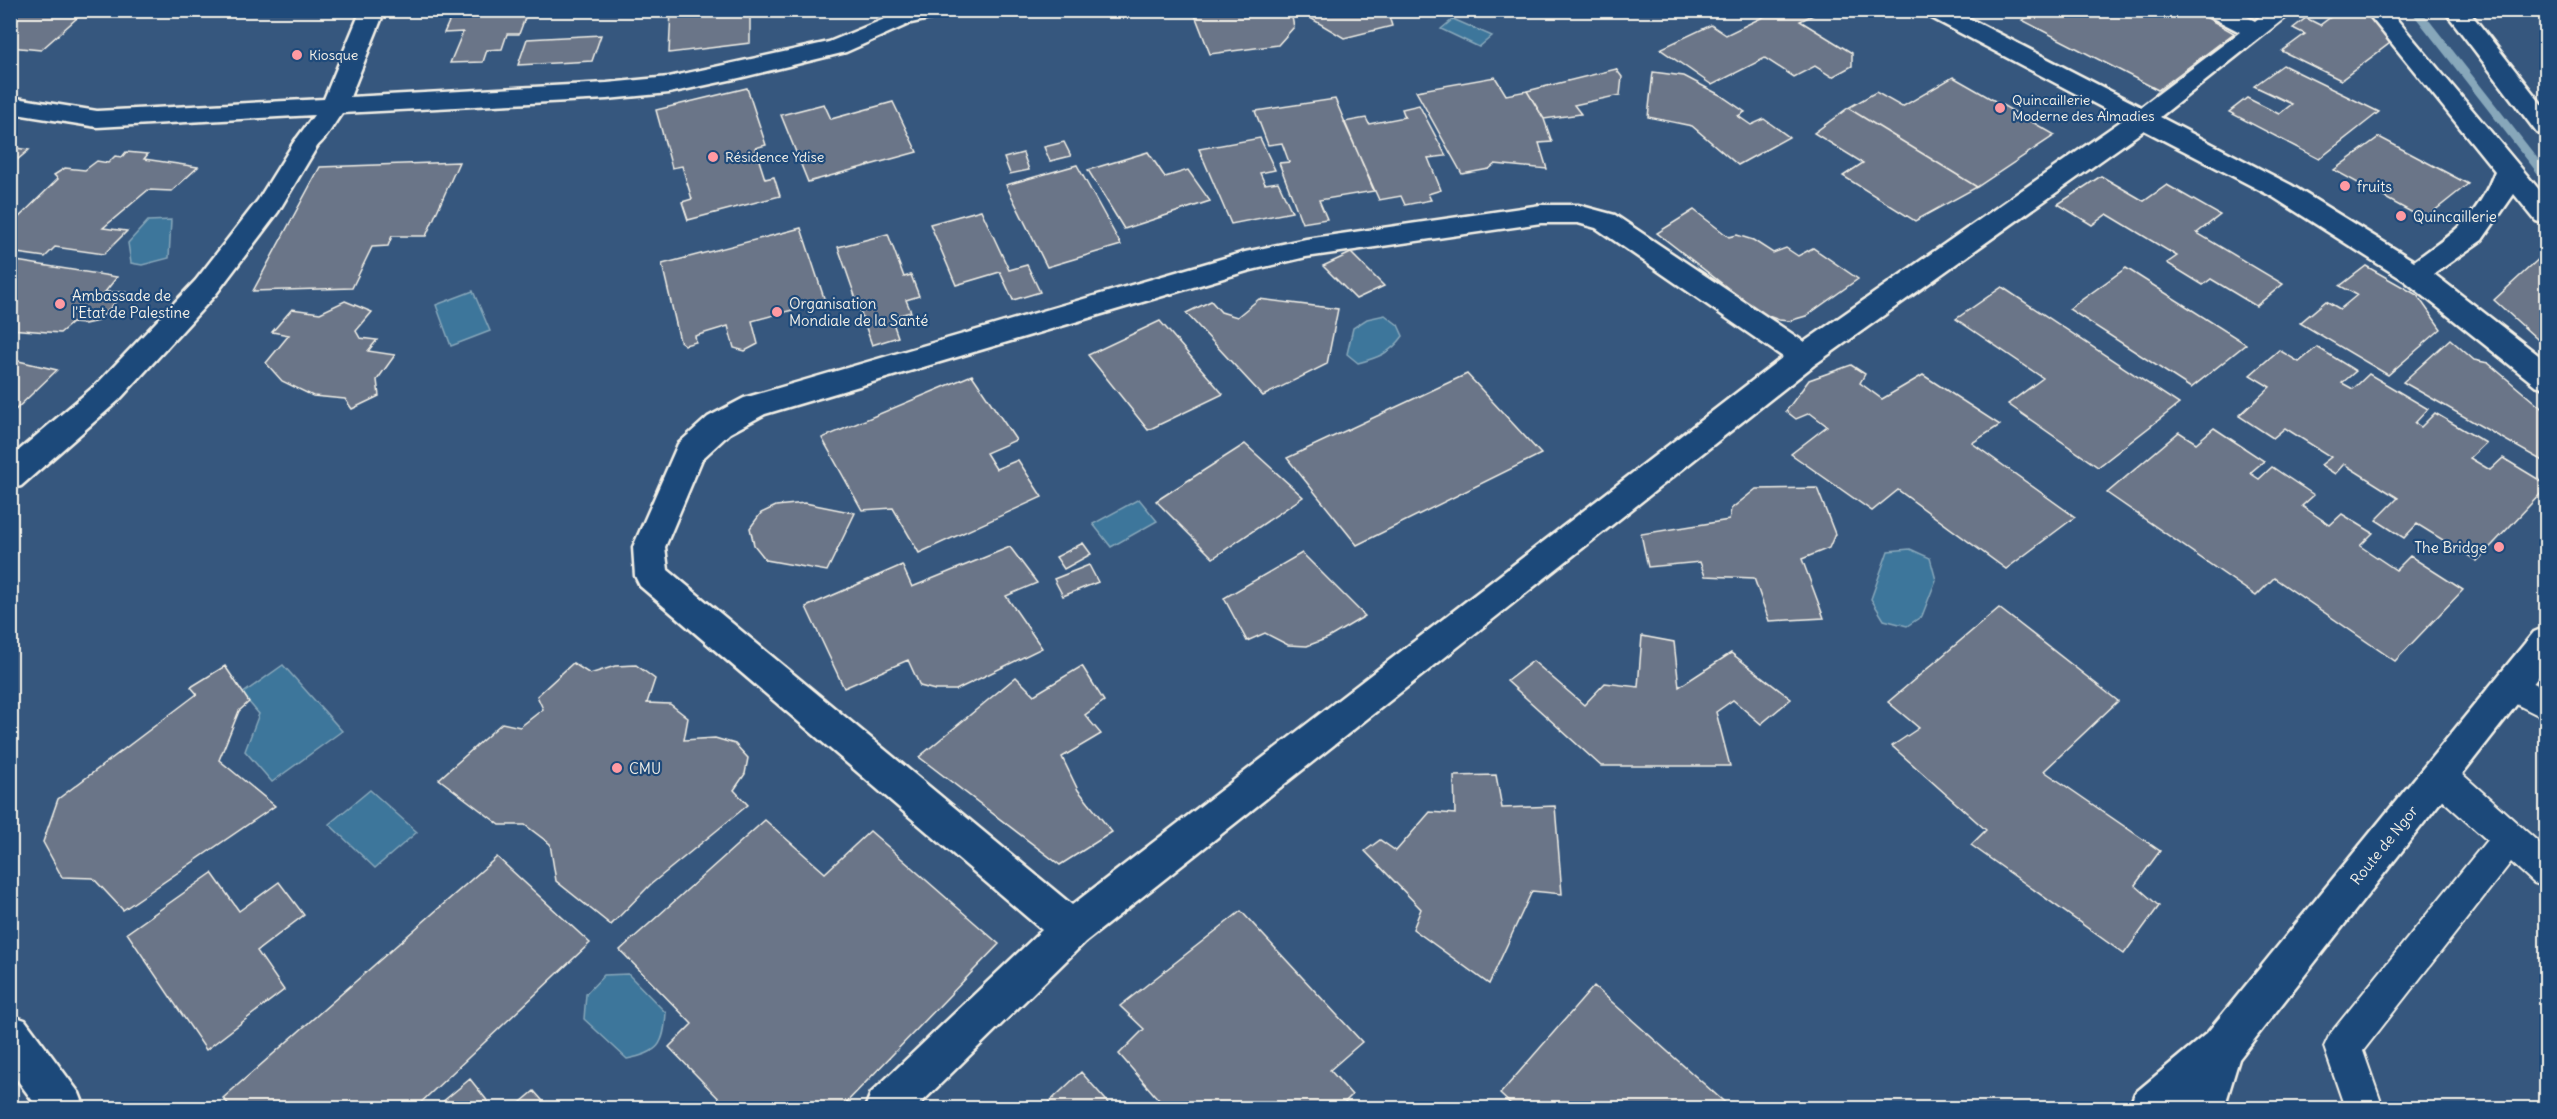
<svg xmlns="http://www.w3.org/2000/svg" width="2557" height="1119" font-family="Delius,sans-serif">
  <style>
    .water { fill: #3e769b; stroke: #87a7ba; stroke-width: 1.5 }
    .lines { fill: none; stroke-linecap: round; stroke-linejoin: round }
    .stream { fill: #87a7ba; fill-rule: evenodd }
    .building { fill: #6a7588; stroke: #f4f1e8; stroke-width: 1.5 }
    .service-casing { stroke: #f4f1e8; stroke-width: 4 }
    .minor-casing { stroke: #f4f1e8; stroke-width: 5 }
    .tertiary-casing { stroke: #f4f1e8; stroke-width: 5 }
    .service { fill: #1f4a7a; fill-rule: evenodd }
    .minor { fill: #1f4a7a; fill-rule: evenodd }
    .tertiary { fill: #1f4a7a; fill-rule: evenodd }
    .poi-dot { fill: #ff9aa2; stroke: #1f4a7a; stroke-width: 2 }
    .labels { text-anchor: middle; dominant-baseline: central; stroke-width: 4.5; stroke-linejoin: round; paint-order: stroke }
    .far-poi-label { font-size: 14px; fill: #f4f1e8; stroke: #1f4a7a; text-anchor: start }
    .poi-label { font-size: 15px; fill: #f4f1e8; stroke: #1f4a7a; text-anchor: start }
    .street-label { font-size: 15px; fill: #f4f1e8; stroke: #1f4a7a }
  </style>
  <rect width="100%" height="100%" fill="#36577e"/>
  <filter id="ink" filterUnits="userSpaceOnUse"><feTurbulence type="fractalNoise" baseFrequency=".0167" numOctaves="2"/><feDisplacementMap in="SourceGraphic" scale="12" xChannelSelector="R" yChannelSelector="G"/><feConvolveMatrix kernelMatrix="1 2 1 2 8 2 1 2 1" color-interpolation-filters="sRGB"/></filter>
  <g filter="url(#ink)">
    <path class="water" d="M1453 19 1492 36 1479 47 1441 29Z
      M171 220 169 258 142 265 131 263 128 243 148 221Z
      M473 291 490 331 451 346 436 305Z
      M1385 315 1398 325 1403 336C1391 353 1377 358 1358 363L1347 354 1353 328 1367 319Z
      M1139 499 1157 521 1111 547 1093 524Z
      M1910 549 1930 558 1936 580 1922 616 1907 626 1884 620 1871 599 1888 551Z
      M283 665 342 731 272 782 245 751 259 714 242 694Z
      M370 790 417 832 375 868 329 824Z
      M628 974 666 1013C664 1045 659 1053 627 1059L584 1019 586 994 604 975Z"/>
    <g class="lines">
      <path class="stream" d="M2410 10H2421L2546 169V180L2542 179Z"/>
    </g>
    <path class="building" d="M10 10H86L41 50 10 47Z
      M454 10H528L519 34H507L502 49 487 50 483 62 450 63 463 32 444 33Z
      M671 10H750V43L669 53Z
      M1193 10H1387L1392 26 1344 38 1307 16 1292 17 1294 27 1278 45 1210 54Z
      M1757 10H1806L1813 15 1800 21 1852 53V66L1832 77 1815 66 1794 77 1765 58 1712 85 1660 49 1711 25 1726 35 1765 16Z
      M2040 10H2193L2234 33 2158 90 2022 20Z
      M2340 10H2364L2390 43 2341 80 2282 51 2305 34 2293 28 2306 18 2320 25Z
      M601 35 592 61 518 65 527 39Z
      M2283 65 2379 112 2319 159 2229 112 2247 98 2279 114 2292 104 2254 86Z
      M1616 69 1622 77 1620 95 1574 105 1581 114 1544 119 1527 91Z
      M1653 72 1684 76 1720 95 1745 112 1738 116 1751 125 1764 119 1789 137 1738 165 1692 126 1648 117Z
      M1495 77 1506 95 1527 91 1544 119 1552 142 1539 143 1547 169 1495 164 1489 169 1462 174 1416 91Z
      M1953 77 2055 135 1977 187 1848 108 1876 92 1902 107Z
      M747 88 766 145 755 148 765 179 774 177 780 196 688 220 682 202 692 199 682 166 672 168 656 110Z
      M1335 99 1374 191 1319 200 1327 219 1302 223 1279 163 1289 162 1282 143 1268 145 1255 111Z
      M893 102 917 152 808 182 781 115 824 104 831 119Z
      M1419 105 1446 156 1428 158 1441 190 1428 194 1431 200 1405 205 1401 196 1379 200 1344 122 1366 118 1369 124 1405 117 1402 109Z
      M1848 108 1977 187 1915 221 1843 176 1863 163 1814 133Z
      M2379 137 2468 184 2424 219 2334 170Z
      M1260 138 1275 170 1260 173 1265 184 1278 182 1292 212 1231 224 1199 149Z
      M1064 142 1071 156 1050 161 1044 147Z
      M10 147 29 150 10 166Z
      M126 152 148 154 144 159 198 167 172 191 148 190 103 228 127 231 104 254 55 247 45 257 10 252V226L58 179 54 175 65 168 85 170 97 161 108 163 115 156 122 157Z
      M1148 152 1165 177 1188 170 1210 201 1124 229 1088 170Z
      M1023 153 1029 170 1010 174 1004 158Z
      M459 162 426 236H392L388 246 372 247 352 288 253 291 320 167Z
      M1077 165 1121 245 1047 267 1006 185Z
      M2101 176 2144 201 2167 185 2220 215 2197 233 2283 284 2256 306 2211 279 2203 285 2167 263 2177 256 2107 214 2092 225 2058 204Z
      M981 210 1009 270 1027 265 1040 292 1013 300 1000 272 956 285 930 224Z
      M1694 210 1729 237 1737 235 1753 240 1773 253 1786 248 1798 256 1813 248 1858 279 1806 316 1789 321 1779 320 1760 313 1657 233Z
      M801 228 825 301 752 321 758 344 745 351 734 348 728 326 695 336 696 342 685 345 680 341 662 264Z
      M888 234 904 277 911 275 919 296 906 300 911 312 891 317 898 337 872 345 838 247Z
      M1351 253 1384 286 1356 299 1323 266Z
      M2544 254 2546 256V347L2494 300Z
      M10 260 117 277 105 292H125L98 321 85 324 72 323 60 333 10 329Z
      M2366 266 2417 295 2441 329 2388 375 2300 323 2326 301 2340 309 2357 295 2340 286Z
      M2126 268 2246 344 2191 388 2069 309Z
      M2002 287 2179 404 2098 467 2008 404 2043 378 1956 319Z
      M1259 299 1338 309 1327 364 1263 396 1186 313 1211 301 1221 312 1237 317Z
      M345 301 372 312 356 331 360 338 377 340 368 351 395 355 377 380 379 396 352 409 345 399 313 396 282 381 266 363 289 335 272 332 292 309 320 313Z
      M1160 321 1223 394 1148 430 1088 355Z
      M2450 339 2474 360 2488 363 2546 412V463L2403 382Z
      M2317 347 2356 371 2342 383 2353 389 2369 374 2428 409 2415 423 2421 427 2435 413 2486 443 2470 458 2490 470 2503 458 2546 484V488L2477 561 2417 524 2404 538 2376 520 2398 498 2344 464 2335 474 2321 465 2331 457 2285 428 2273 438 2239 416 2270 387 2250 375 2279 350 2299 362Z
      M10 359 57 370 10 415Z
      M1851 365 1865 374 1860 383 1882 399 1923 375 2000 425 1972 443 2075 517 2006 569 1898 490 1872 511 1791 454 1827 426 1810 413 1796 419 1786 411 1809 380Z
      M1467 374 1541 454 1357 545 1287 458Z
      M972 375 1016 440 986 453 996 469 1018 460 1042 497 919 553 893 508 862 510 822 438Z
      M2214 428 2264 461 2250 473 2259 479 2272 467 2314 495 2302 506 2330 525 2342 514 2373 533 2360 546 2396 570 2410 556 2463 590 2395 661 2274 578 2256 596 2107 493 2179 432 2196 443Z
      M1245 444 1303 497 1213 558 1156 501Z
      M1817 488 1835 534 1829 548 1802 559 1824 618 1769 621 1754 578 1705 576 1700 562 1648 567 1641 534 1729 520 1731 509 1756 489Z
      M805 503 855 513 827 571 766 560 754 545 750 528 761 513 776 506Z
      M1083 543 1091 554 1064 569 1056 557Z
      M1010 547 1037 583 1006 596 1042 648 956 690H935L920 686 908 660 844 688 806 607 902 565 912 587Z
      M1302 553 1365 616 1328 638 1307 646 1288 645 1265 633 1247 641 1224 598Z
      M1089 565 1098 582 1063 596 1054 579Z
      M1999 608 2118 701 2044 771 2160 851 2135 885 2159 906 2124 954 1971 845 1986 830 1892 746 1919 728 1888 702Z
      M1642 636 1674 642 1679 687 1731 653 1791 699 1761 724 1733 700 1716 712 1730 766H1601L1507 681 1533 661 1584 705 1605 683 1638 687Z
      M573 663 590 674 615 666 636 665 655 679 647 703 670 704 688 718 684 740 715 738 735 744 748 758 745 774 734 790 748 805 650 885 611 925 556 881 550 844 525 825H500L439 779 502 723 520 727 543 709 537 696Z
      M225 666 249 702 239 711 219 760 275 806 123 910 93 878 62 877 43 842 58 799 197 694 191 687Z
      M1082 666 1104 701 1085 715 1101 734 1062 757 1078 790 1112 832 1060 865 919 757 1016 677 1034 695Z
      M1496 775 1502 808 1555 806 1562 894 1532 891 1489 984 1413 929 1421 909 1365 851 1380 840 1396 851 1430 812 1455 814 1454 776Z
      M765 820 825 873 870 831 999 944 841 1108H728L669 1047 692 1024 620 950Z
      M497 857 590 943 415 1108H232L223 1098Z
      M212 873 239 911 279 882 304 915 257 951 284 990 206 1050 127 933Z
      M1241 911 1362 1042 1330 1070 1352 1095 1339 1108H1166L1119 1054 1144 1029 1120 1006Z
      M1594 986 1731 1108H1515L1500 1094Z
      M1081 1072 1113 1108H1043Z
      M470 1079 493 1108H435Z
      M534 1091 549 1108H514Z"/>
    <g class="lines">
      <defs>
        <path id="service" d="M2511 672 2546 689V719L2500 696 2495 686 2500 676Z
          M2440 761 2452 765 2546 849V887L2534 883 2511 862 2363 1051 2383 1108H2345L2324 1047 2330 1034 2487 840 2428 787 2423 776 2428 765Z"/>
        <path id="minor" d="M361 10H385L350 97 607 83 669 77 829 42 904 11 951 10 948 15 911 23 846 52 739 78 669 93 607 99 342 113C329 130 319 157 296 151L292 145 314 115 97 127 10 113V97L97 111 324 99Z
          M1923 10H1953L2141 107 2240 32 2207 15 2204 10H2234L2255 21 2268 10H2295L2160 117 2291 185 2414 261C2454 232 2477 219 2495 171L2365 10H2389L2546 198V224L2536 221 2514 194 2482 240 2434 274 2546 361V388L2535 385 2405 281 2273 197 2144 130 1814 365 1085 942 916 1108H865L871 1093 1042 930 640 586 635 576 633 547 678 444 708 417 744 398 1245 252 1306 239 1541 205H1578L1615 215 1804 342 2124 119 1926 15ZM1541 223H1578L1596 228 1783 357 1072 905 668 570 665 547 702 459 730 433 765 414 1247 271 1306 257Z
          M2444 10H2468L2546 110V135L2537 133Z
          M10 1015 25 1020 79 1093 85 1108H38L10 1070Z"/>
        <path id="tertiary" d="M305 137 314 139 318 145 278 212 216 294 119 400 21 486 10 489V458L97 384 196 280 258 200 296 139Z
          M2546 627V667L2239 1059 2224 1108H2129L2135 1093 2207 1033 2534 632Z"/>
      </defs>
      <use href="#service" class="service-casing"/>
      <use href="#minor" class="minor-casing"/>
      <use href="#tertiary" class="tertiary-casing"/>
      <use href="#service" class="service"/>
      <use href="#minor" class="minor"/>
      <use href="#tertiary" class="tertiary"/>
    </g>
  </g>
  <g class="poi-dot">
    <circle cx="297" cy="55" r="6"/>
    <circle cx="2000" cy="108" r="6"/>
    <circle cx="713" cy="157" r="6"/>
    <circle cx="2345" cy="186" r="6"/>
    <circle cx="2401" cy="216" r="6"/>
    <circle cx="60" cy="304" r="6"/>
    <circle cx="777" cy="312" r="6"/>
    <circle cx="2499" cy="547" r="6"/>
    <circle cx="617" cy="768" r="6"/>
  </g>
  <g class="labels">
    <g class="far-poi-label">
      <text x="309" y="55">Kiosque</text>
      <text x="2012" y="100">Quincaillerie<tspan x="2012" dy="16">Moderne des Almadies</tspan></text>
      <text x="725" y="157">Résidence Ydise</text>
    </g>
    <g class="poi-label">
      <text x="2357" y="186">fruits</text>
      <text x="2413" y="216">Quincaillerie</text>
      <text x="72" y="295">Ambassade de<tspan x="72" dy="17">l'Etat de Palestine</tspan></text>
      <text x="789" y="303">Organisation<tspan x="789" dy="17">Mondiale de la Santé</tspan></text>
      <text x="2487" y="547" text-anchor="end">The Bridge</text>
      <text x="629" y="768">CMU</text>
    </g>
    <g class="street-label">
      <text transform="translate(2384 845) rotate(-51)">Route de Ngor</text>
    </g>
  </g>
  <rect width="2557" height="1119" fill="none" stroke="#1f4a7a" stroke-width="36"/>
  <rect x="18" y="18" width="2521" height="1083" fill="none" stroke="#f4f1e8" stroke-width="2" filter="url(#ink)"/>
</svg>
